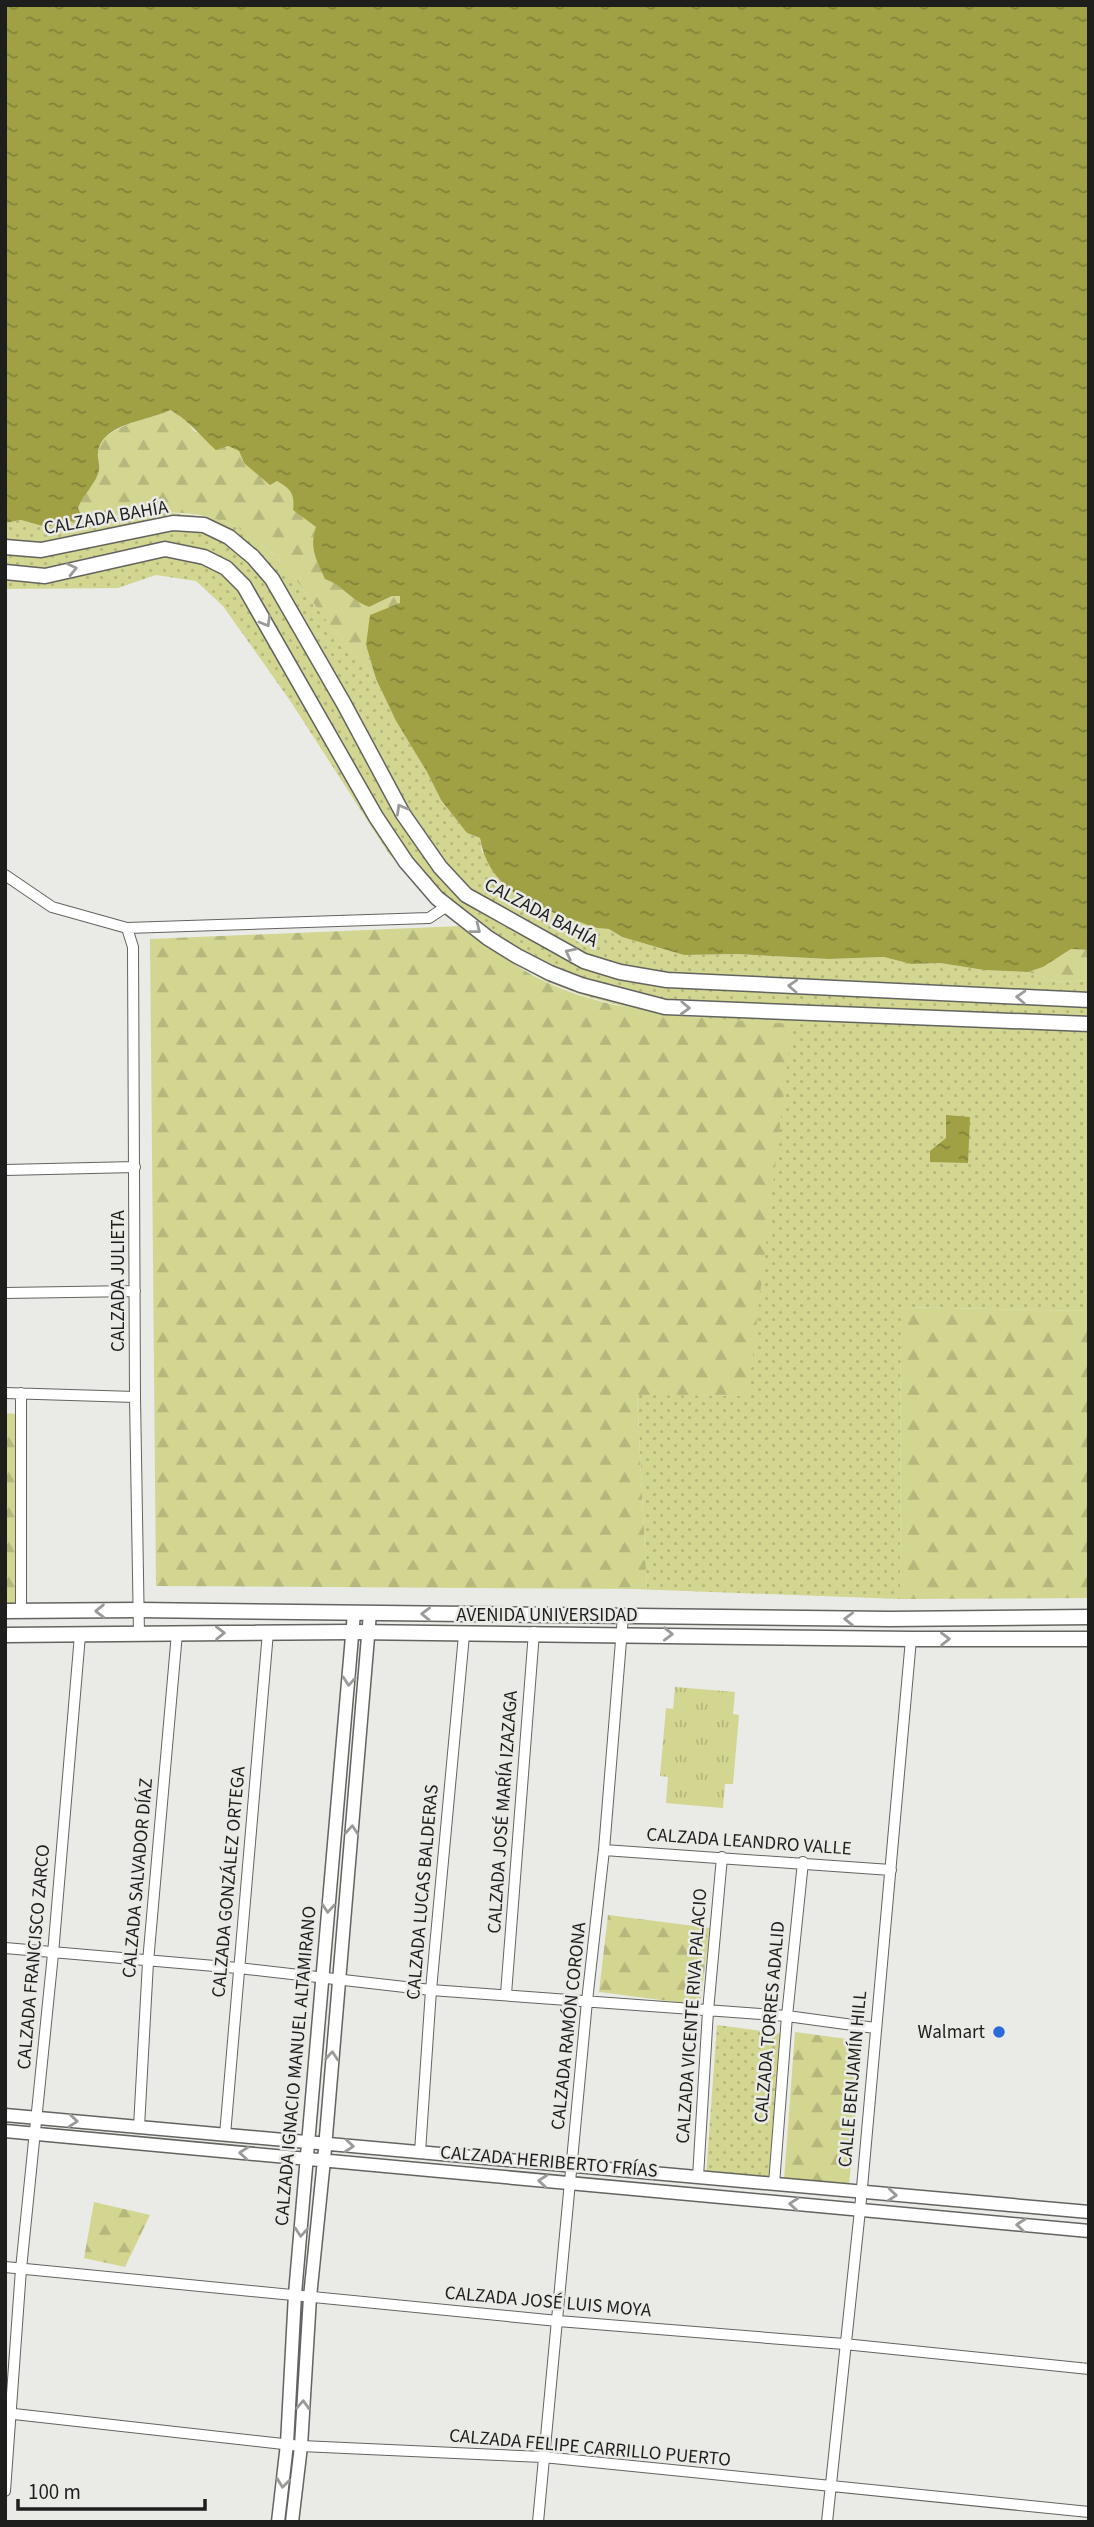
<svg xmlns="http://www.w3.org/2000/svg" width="1094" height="2527" font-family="'Source Sans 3',sans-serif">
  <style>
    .grass { fill: url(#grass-dots) }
    .forest { fill: url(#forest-firs) }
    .park { fill: url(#park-tufts) }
    .water { fill: url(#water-ripples) }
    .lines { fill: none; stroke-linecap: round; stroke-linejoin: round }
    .minor-casing { stroke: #636360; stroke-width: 12 }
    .tertiary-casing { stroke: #636360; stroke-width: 15 }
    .secondary-casing { stroke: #636360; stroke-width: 17 }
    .minor { stroke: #fff; stroke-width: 10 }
    .tertiary { stroke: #fff; stroke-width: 12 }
    .secondary { stroke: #fff; stroke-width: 14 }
    .oneway { stroke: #9a9a99 }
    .poi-dot { fill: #2b6bd8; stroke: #eaeae7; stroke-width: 2.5 }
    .labels { text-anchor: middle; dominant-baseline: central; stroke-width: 5; stroke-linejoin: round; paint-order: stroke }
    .street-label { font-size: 19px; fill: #1e1e1d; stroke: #eaeae7 }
    .poi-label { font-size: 19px; fill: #1e1e1d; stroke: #eaeae7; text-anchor: end }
  </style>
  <defs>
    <pattern id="grass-dots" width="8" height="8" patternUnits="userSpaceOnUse" patternTransform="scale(1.75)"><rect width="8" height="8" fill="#d3d690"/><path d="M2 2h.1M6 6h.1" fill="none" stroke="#b5b77c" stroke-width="1.8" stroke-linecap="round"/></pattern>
    <pattern id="forest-firs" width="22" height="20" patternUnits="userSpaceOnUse" patternTransform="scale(1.75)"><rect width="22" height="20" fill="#d3d690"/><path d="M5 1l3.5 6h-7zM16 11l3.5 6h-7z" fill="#b5b77c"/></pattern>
    <pattern id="park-tufts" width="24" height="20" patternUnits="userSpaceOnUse" patternTransform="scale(1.75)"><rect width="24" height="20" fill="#d3d690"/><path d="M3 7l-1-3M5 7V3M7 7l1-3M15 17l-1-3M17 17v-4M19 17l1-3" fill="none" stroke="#b5b77c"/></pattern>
    <pattern id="water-ripples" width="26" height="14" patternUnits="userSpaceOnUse" patternTransform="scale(1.75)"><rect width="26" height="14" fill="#9fa144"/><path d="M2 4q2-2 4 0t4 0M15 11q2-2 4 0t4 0" fill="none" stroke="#818338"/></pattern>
  </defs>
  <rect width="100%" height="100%" fill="#eaeae7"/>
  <path class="grass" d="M172 513 216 518 252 534 287 568 334 630 376 679 396 721 427 772 441 800 467 833 480 838 482 852 597 928 609 929 622 937 684 955 736 954 829 959 884 957 911 964 940 963 984 970 1028 972 1058 982 1089 980V1311L901 1307 900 1599 634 1589H647L637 1394 748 1396 699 1017 636 1010 585 996 545 981 504 957 461 926 389 854 291 702 223 606 196 581 156 575 118 588 5 589V523L21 520 46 527 83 519Z
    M717 2025 791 2035 772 2180 706 2175Z"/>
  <path class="forest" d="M169 410 184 417 194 431 239 451 244 463 290 488 295 498 294 510 316 527 326 579C343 585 351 601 369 607L392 596H401L400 603 366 645 376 679C362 663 348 647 334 630 301 588 271 535 216 519 174 506 126 516 83 519L78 508C83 496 92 487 97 475 100 467 97 461 98 453 99 435 118 429 133 422 145 417 158 417 169 410Z
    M461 926C488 945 515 968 546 982 622 1017 709 1018 792 1024L748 1396 637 1395 647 1589 156 1586 150 939Z
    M1071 949 1089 950V980L1058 982 1028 972 1043 967Z
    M901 1307 1089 1311V1598L900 1599Z
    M5 1413 16 1414V1609L5 1608Z
    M608 1915 710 1928 700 2005 599 1992Z
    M795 2032 862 2041 849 2185 784 2180Z
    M94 2202 150 2215 125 2267 84 2258Z"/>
  <path class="park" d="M675 1687 735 1692 733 1714 739 1715 733 1784H725L723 1808 666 1803 668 1777 660 1776 666 1708 673 1709Z"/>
  <path class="water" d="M5 5H1089V950L1071 949 1043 967 1028 972 984 970 940 963 911 964 884 957 829 959 736 954 684 955 622 937 609 929 597 928C548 910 490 898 480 838L467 833 441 800 427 772 396 721 376 679 366 645 370 615 400 603V596H392L369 607C351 601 343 585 325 579 316 558 309 549 316 527L293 510C295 494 291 489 277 481L270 485 244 463 239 451 228 446 216 450C200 436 188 419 170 410 149 421 101 423 98 453 97 458 100 464 99 470 97 482 83 495 78 508L83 519 46 527 21 520 5 523Z
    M946 1115 970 1117 968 1163 930 1162V1151L946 1138Z"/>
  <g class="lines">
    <defs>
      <path id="minor" d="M5 875 52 907 127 928 429 918 447 906
        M127 928 133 947 135 1397 139 1634
        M5 1170 135 1167
        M5 1293 135 1291
        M5 1393 135 1397
        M21 1612V1393
        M604 1850 891 1870
        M5 1948 238 1968 431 1990 787 2016 875 2028
        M506 1994 534 1632
        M139 2127 148 1962 177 1633
        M225 2135 268 1632
        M420 2152 431 1990 464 1635
        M698 2177 708 2011 722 1857
        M774 2184 787 2016 803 1862
        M5 2267 558 2321 844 2344 1089 2369
        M5 2413 301 2446 543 2457 1089 2512
        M5 2491 21 2269 53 1954 80 1635
        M538 2522 587 2001 604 1850 623 1616
        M827 2522 860 2210 911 1639"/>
      <path id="tertiary" d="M5 2115 1089 2212
        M5 2131 1089 2231
        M278 2522 287 2444 295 2294 354 1613
        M292 2522 301 2446 310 2297 324 2160 370 1613"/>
      <path id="secondary" d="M5 547 41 550 173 523 204 525 229 537 253 557 272 579 344 704 403 814 440 867 466 895 584 961 620 972 667 980 1089 1000
        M5 572 45 576 165 549 204 557 226 568 244 586 376 817 406 862 437 898 488 938 517 956 550 973 581 985 665 1007 1089 1024
        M5 1611 138 1610 890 1619 1089 1617
        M5 1635 353 1632 911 1639H1089"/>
    </defs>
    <use href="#minor" class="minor-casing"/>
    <use href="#tertiary" class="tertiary-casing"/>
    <use href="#secondary" class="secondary-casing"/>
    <use href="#minor" class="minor"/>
    <use href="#tertiary" class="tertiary"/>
    <use href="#secondary" class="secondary"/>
  </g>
  <defs><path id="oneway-chevron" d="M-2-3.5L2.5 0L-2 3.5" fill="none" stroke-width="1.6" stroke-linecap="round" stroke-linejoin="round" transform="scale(1.75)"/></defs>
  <g class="oneway">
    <use href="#oneway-chevron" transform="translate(72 569) rotate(-13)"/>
    <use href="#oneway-chevron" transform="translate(266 622) rotate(60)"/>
    <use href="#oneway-chevron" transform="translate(401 809) rotate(-120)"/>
    <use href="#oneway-chevron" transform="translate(476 929) rotate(38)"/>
    <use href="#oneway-chevron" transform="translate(570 953) rotate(-153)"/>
    <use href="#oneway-chevron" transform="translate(793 986) rotate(-177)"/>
    <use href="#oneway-chevron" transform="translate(1021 997) rotate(-177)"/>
    <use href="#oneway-chevron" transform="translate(685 1008) rotate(2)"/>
    <use href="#oneway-chevron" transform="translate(100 1611) rotate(179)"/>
    <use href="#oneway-chevron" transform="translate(426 1614) rotate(-179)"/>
    <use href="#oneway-chevron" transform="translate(849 1619) rotate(-179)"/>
    <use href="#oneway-chevron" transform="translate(220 1633) rotate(-1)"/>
    <use href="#oneway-chevron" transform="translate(668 1634) rotate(1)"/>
    <use href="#oneway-chevron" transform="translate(945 1639) rotate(-1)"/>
    <use href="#oneway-chevron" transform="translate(349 1681) rotate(95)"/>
    <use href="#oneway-chevron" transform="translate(352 1830) rotate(-85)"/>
    <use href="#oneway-chevron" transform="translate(328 1908) rotate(95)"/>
    <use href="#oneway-chevron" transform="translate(332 2056) rotate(-85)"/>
    <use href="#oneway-chevron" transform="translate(73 2121) rotate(5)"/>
    <use href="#oneway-chevron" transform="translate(349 2146) rotate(5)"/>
    <use href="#oneway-chevron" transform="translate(244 2153) rotate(-175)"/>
    <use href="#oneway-chevron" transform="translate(543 2181) rotate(-175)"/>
    <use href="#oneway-chevron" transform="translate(892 2195) rotate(5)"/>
    <use href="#oneway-chevron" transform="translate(794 2204) rotate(-175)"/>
    <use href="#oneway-chevron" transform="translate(1021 2225) rotate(-175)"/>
    <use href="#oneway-chevron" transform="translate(301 2232) rotate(95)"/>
    <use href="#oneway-chevron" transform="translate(303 2405) rotate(-87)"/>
    <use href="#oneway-chevron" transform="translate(283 2483) rotate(97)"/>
  </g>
  <circle class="poi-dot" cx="999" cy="2032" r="7"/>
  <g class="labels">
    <g class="street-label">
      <text transform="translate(106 518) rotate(-10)">CALZADA BAHÍA</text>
      <text transform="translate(541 913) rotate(28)">CALZADA BAHÍA</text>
      <text transform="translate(118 1281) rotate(-90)">CALZADA JULIETA</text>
      <text x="547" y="1615">AVENIDA UNIVERSIDAD</text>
      <text transform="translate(503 1812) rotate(-86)">CALZADA JOSÉ MARÍA IZAZAGA</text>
      <text transform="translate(749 1842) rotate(4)">CALZADA LEANDRO VALLE</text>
      <text transform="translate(138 1878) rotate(-85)">CALZADA SALVADOR DÍAZ</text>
      <text transform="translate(229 1882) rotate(-85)">CALZADA GONZÁLEZ ORTEGA</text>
      <text transform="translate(423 1892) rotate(-85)">CALZADA LUCAS BALDERAS</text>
      <text transform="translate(34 1957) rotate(-85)">CALZADA FRANCISCO ZARCO</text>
      <text transform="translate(692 2016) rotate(-86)">CALZADA VICENTE RIVA PALACIO</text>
      <text transform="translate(770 2022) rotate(-85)">CALZADA TORRES ADALID</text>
      <text transform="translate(569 2026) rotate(-84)">CALZADA RAMÓN CORONA</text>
      <text transform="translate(296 2066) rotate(-85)">CALZADA IGNACIO MANUEL ALTAMIRANO</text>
      <text transform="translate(853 2079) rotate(-85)">CALLE BENJAMÍN HILL</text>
      <text transform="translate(549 2162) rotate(5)">CALZADA HERIBERTO FRÍAS</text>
      <text transform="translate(548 2302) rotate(5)">CALZADA JOSÉ LUIS MOYA</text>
      <text transform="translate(590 2448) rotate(5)">CALZADA FELIPE CARRILLO PUERTO</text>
    </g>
    <g class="poi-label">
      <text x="985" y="2032">Walmart</text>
    </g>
  </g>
  <rect width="1094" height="2527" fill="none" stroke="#1e1e1d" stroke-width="14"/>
  <path d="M18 2499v10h187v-10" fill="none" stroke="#1e1e1d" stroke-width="3.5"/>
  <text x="28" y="2499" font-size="21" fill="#1e1e1d" stroke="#eaeae7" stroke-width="5" paint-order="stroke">100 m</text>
</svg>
